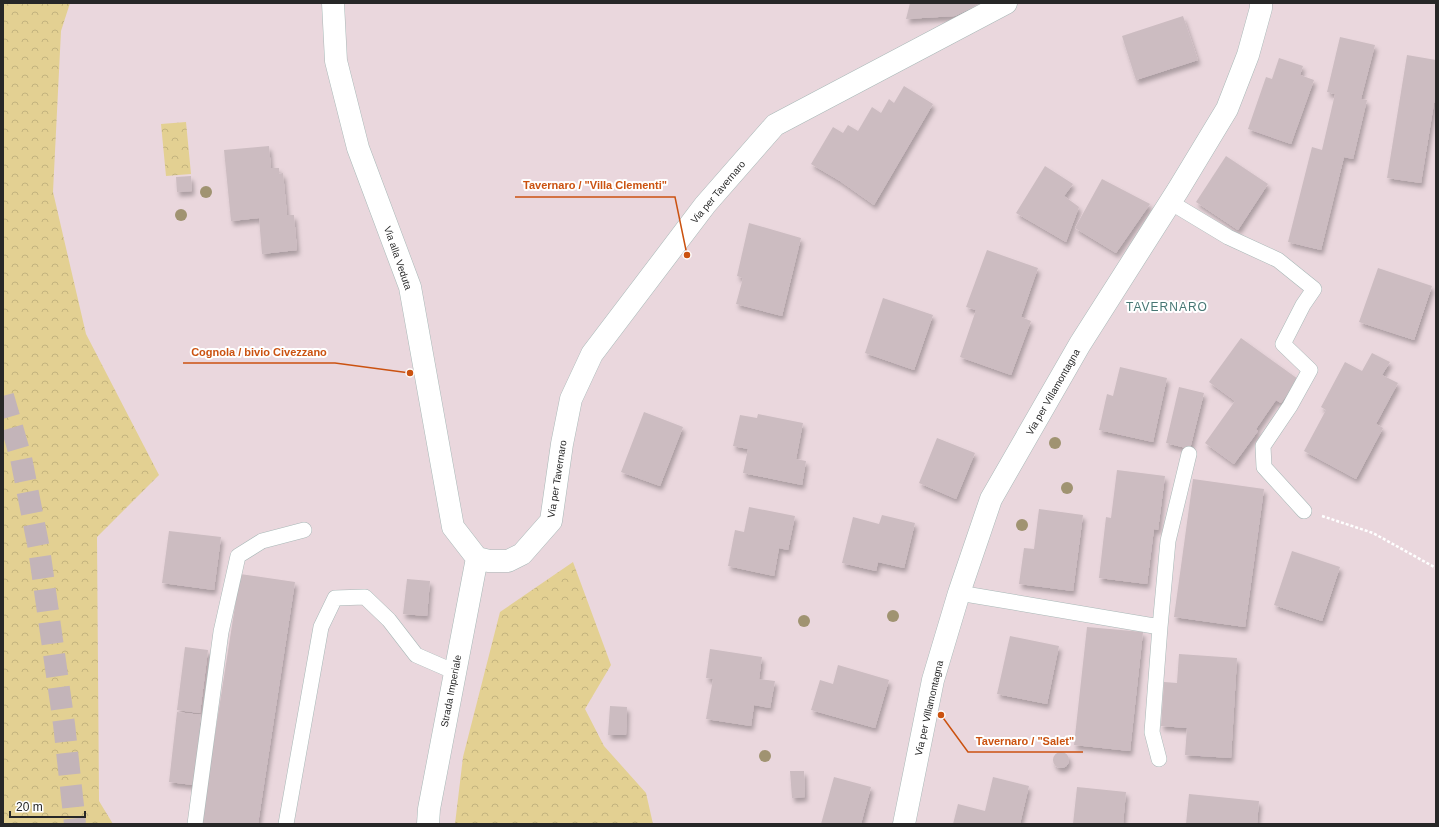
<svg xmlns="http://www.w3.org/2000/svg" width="1439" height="827" font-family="Arial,sans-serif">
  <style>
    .forest { fill: url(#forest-crowns) }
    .building { fill: #ccbcc1; filter: url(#shadow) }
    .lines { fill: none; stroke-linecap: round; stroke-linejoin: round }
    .highway-tunnel { stroke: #c3b4b9; stroke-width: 22; stroke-dasharray: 22 11; stroke-linecap: butt }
    .lane-casing { stroke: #a8b8b7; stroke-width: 16 }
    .secondary-casing { stroke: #a8b8b7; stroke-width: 23 }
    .path { stroke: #fff; stroke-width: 2.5; stroke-dasharray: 3 2; stroke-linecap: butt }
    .lane { stroke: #fff; stroke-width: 15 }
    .secondary { stroke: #fff; stroke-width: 22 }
    .tree { fill: #a09371 }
    .labels { text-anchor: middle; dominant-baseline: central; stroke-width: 4; stroke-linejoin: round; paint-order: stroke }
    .street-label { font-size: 10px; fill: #272727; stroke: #fff }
    .quarter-label { font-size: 12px; letter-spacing: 1px; fill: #477774; stroke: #fff }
    .leader { fill: none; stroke: #cb5210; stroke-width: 1.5 }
    .callout-dot { fill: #cb5210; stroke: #fff; stroke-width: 1.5 }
    .callout-label { font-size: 11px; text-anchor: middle; font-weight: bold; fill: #cb5210; stroke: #fff; stroke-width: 4; stroke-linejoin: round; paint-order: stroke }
  </style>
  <defs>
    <pattern id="forest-crowns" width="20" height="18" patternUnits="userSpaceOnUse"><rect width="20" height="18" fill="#e3d092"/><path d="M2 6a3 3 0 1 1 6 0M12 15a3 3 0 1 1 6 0" fill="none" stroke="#c3b37e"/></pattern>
    <filter id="shadow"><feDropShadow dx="2.5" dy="4.5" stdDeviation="2" flood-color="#0004"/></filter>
  </defs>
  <rect width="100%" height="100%" fill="#ead7dd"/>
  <path class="forest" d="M3 3H70L61 31 53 192 86 334 159 475 97 537 99 801 113 824H3Z
    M186 122 191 174 166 176 161 124Z
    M573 562 611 665 585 709 604 746 646 793 653 824H455L463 757 500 612Z"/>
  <path class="building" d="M910 3H981L955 16 906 19Z
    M1183 16 1198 60 1136 80 1122 36Z
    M1340 37 1375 45 1361 99 1367 100 1353 159 1344 157 1321 250 1288 242 1312 147 1322 150 1335 94 1327 92Z
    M1407 55 1436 60V91L1421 183 1387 178Z
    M1279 58 1303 66 1300 75 1314 80 1291 144 1248 129 1266 77 1272 79Z
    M904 86 933 104 874 205 840 181 811 164 833 127 843 133 848 125 858 131 872 107 881 113 889 99 894 103Z
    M269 146 271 168H279V174L283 173 287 215H294L297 250 262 254 259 218 231 221 224 150Z
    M1226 156 1268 184 1238 230 1196 202Z
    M1045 166 1073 184 1064 196 1079 207 1066 242 1016 213Z
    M191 176 192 191 177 192 176 177Z
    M1102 179 1150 204 1116 253 1075 228Z
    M749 223 801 238 782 316 736 304 743 278 737 276Z
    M987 250 1038 268 1021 317 1031 321 1011 375 960 357 976 310 966 307Z
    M1378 268 1432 286 1414 340 1359 322Z
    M883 298 933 315 914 370 865 353Z
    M1241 338 1298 379 1281 403 1276 400 1256 429 1258 431 1234 464 1205 443 1235 401 1209 382Z
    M1372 353 1390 362 1382 375 1398 383 1376 424 1383 428 1356 479 1304 451 1326 410 1321 407 1345 362 1362 371Z
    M1120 367 1167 378 1153 442 1099 430 1107 394 1113 396Z
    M1179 387 1204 393 1190 449 1166 443Z
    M644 412 683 427 660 486 621 472Z
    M758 414 803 423 796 459 806 461 802 485 743 473 748 449 733 446 740 415 757 418Z
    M937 438 975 453 956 499 919 483Z
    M1117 470 1165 476 1158 530 1154 529 1147 584 1099 578 1106 517 1111 518Z
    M1193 479 1264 489 1245 627 1174 617Z
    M749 507 795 516 788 550 779 548 774 576 728 566 735 530 744 532Z
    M1039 509 1083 515 1073 591 1019 584 1024 548 1034 549Z
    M882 515 915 523 904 568 878 562 876 571 842 563 853 517 879 524Z
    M169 531 221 537 214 590 162 583Z
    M1292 551 1340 567 1322 621 1274 605Z
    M240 574 295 582 258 824H201Z
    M407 579 430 581 427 616 403 614Z
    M1087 627 1143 632 1130 751 1074 745Z
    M1010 636 1059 646 1047 704 997 694Z
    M185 647 208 650 200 713 177 710Z
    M710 649 762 657 759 679 775 681 770 708 754 705 751 726 706 719 713 679 706 678Z
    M1179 654 1237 658 1231 758 1185 755 1187 728 1161 726 1164 682 1177 683Z
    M838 665 889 680 875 728 811 710 820 680 833 684Z
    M610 706 627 707 626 735H608Z
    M177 712 201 715 193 785 169 782Z
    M1053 760a8 8 0 1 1 16 0a8 8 0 1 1-16 0Z
    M790 771H804L805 797 792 798Z
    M834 777 871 787 861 824H821Z
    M993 777 1029 786 1020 824H953L958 804 985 811Z
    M1077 787 1126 792 1123 824H1073Z
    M1189 794 1259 801 1257 824H1186Z"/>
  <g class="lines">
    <path class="highway-tunnel" d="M3 396 21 458 39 549 64 724 75 824"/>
    <defs>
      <path id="lane" d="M1170 202 1228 237 1278 260 1314 289 1303 305 1283 344 1310 370 1290 406 1263 446 1264 467 1304 511
        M959 593 1160 627 1152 732 1159 759
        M1160 627 1168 541 1189 454
        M195 824 221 632 238 556 262 541 304 530
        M286 824 321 627 335 598 365 597 389 620 416 655 455 672"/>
      <path id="secondary" d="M333 3 336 61 358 148 410 287 453 527 477 558
        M477 558 489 561H508L522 554 551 521 562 444 571 399 592 354 705 205 775 125 1006 3
        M428 824 429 809 477 558
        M904 824 933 680 959 593 991 499 1080 344 1178 190 1227 109 1248 55 1261 8V3"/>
    </defs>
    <use href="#lane" class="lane-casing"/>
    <use href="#secondary" class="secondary-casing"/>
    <path class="path" d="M1322 516 1373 533 1436 568"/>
    <use href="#lane" class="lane"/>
    <use href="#secondary" class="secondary"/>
  </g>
  <g class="tree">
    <circle cx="206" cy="192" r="6"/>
    <circle cx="181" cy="215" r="6"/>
    <circle cx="1055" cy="443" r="6"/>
    <circle cx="1067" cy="488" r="6"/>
    <circle cx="1022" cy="525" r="6"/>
    <circle cx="893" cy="616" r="6"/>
    <circle cx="804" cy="621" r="6"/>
    <circle cx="765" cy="756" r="6"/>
  </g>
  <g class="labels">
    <g class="street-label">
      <text transform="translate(718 192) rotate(-50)">Via per Tavernaro</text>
      <text transform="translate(398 258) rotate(71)">Via alla Veduta</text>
      <text transform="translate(1053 392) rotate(-60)">Via per Villamontagna</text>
      <text transform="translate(557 479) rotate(-81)">Via per Tavernaro</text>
      <text transform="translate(451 691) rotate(-79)">Strada Imperiale</text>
      <text transform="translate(929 708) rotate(-77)">Via per Villamontagna</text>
    </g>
    <g class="quarter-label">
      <text x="1167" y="307">TAVERNARO</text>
    </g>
  </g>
  <path class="leader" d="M687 255L675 197H515M410 373L335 363H183M941 715L968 752H1083"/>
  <g class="callout-dot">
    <circle cx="687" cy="255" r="4"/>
    <circle cx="410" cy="373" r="4"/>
    <circle cx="941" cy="715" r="4"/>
  </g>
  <g class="callout-label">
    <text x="595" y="189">Tavernaro / "Villa Clementi"</text>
    <text x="259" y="356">Cognola / bivio Civezzano</text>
    <text x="1025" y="745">Tavernaro / "Salet"</text>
  </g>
  <rect width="1439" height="827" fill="none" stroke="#272727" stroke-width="8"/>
  <path d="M10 811v6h75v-6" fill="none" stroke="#272727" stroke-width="2"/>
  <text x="16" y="811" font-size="12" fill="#272727" stroke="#ffffff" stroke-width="3" paint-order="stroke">20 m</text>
</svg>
